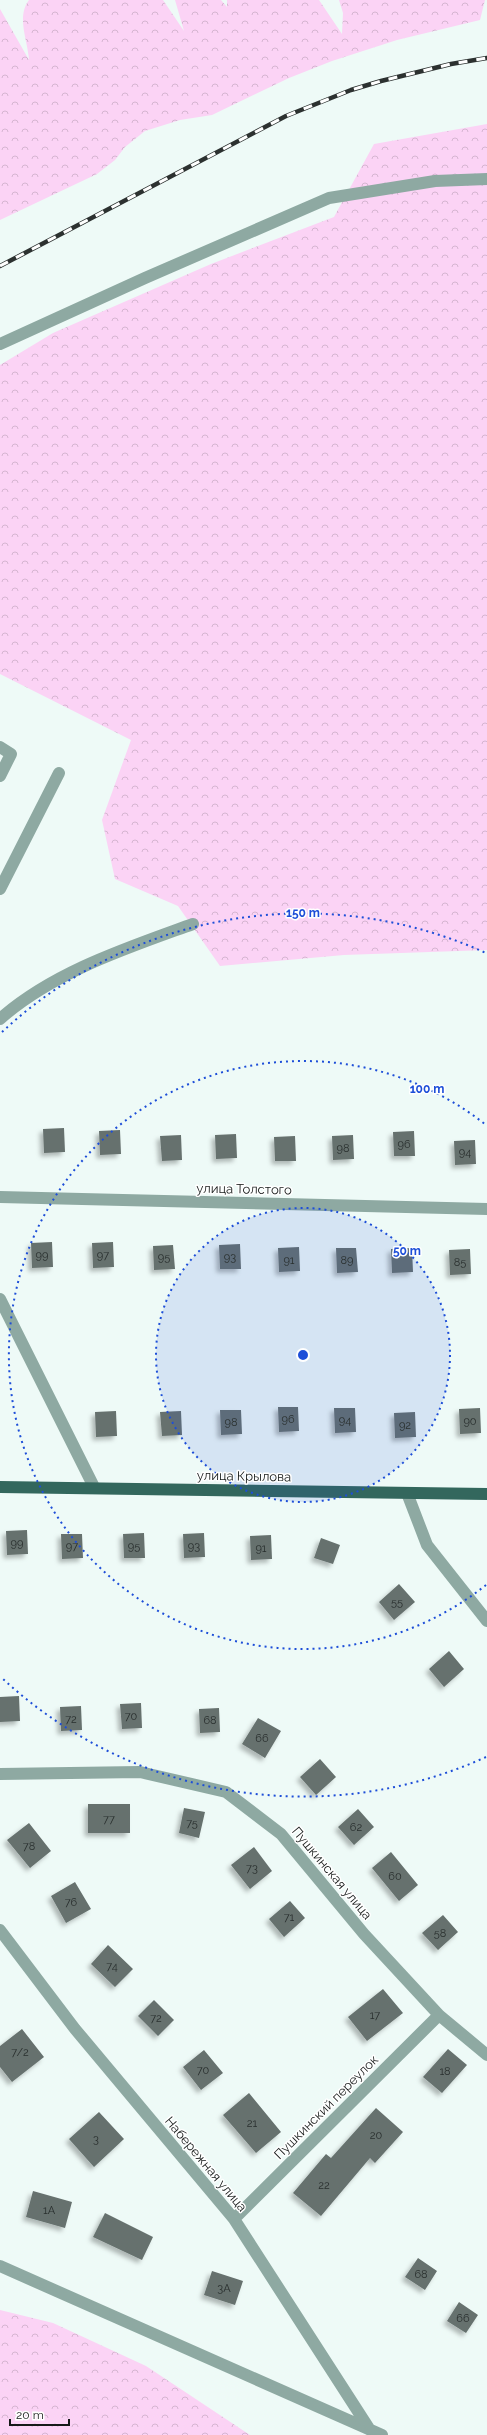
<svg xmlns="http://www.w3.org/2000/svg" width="487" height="2435" font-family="Raleway,sans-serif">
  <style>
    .forest { fill: url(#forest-crowns) }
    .building { fill: #66716e; filter: url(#shadow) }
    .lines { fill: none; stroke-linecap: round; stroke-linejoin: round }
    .minor { stroke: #8ea9a2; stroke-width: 12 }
    .major { stroke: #33675d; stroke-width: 12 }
    .rail-casing { stroke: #2c3130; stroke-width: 4.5 }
    .rail { stroke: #fff; stroke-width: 3; stroke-dasharray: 9; stroke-linecap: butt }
    .ring { fill: none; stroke: #1d4ed8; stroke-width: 2; stroke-dasharray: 2 4 }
    .labels { text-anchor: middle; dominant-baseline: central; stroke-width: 3; stroke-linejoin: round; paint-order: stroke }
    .number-label { font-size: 11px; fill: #292f2e }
    .street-label { font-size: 13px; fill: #151918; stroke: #fff }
    .centre { fill: #1d4ed8; stroke: #fff; stroke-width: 2 }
    .ring-label { font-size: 12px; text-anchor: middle; font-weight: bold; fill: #1d4ed8; stroke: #fff; stroke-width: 3; stroke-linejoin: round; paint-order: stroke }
  </style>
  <defs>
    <pattern id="forest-crowns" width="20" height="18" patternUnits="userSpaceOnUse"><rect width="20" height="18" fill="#fbd3f5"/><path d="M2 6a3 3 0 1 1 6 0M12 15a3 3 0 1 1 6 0" fill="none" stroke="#d6b5d1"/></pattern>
    <filter id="shadow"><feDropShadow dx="-3.5" dy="3.5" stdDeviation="2" flood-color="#0004"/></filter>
  </defs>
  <rect width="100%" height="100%" fill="#eefaf7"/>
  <path class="forest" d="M29 0H163L184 31 175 0H221L227 7V0H319L342 34 343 13 339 0H485L480 20 397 40 332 61 289 78 212 115 180 120 145 131 125 147 115 160 97 174 0 220V9L29 60C28 41 16 17 29 0Z
    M487 124V950L344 955 220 966 178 906 115 879 102 820 131 740 0 674V365L53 333 211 264 334 217 374 144Z
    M0 2310 53 2323 146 2366 250 2435H0Z"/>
  <path class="building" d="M64 1128 65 1152 44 1153 43 1129Z
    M120 1130 121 1154 100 1155 99 1131Z
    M414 1131 415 1156H394L393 1132Z
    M236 1134 237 1158 216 1159 215 1135Z
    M181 1135 182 1160 162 1161 160 1136Z
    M353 1135 354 1159 333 1160 332 1136Z
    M295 1136 296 1161H275L274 1137Z
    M475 1140 476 1164 455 1165 454 1141Z
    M52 1242 53 1267 32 1268 31 1243Z
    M113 1242 114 1267 93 1268 92 1243Z
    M240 1244 241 1269H220L219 1245Z
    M173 1245 175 1269 154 1270 153 1246Z
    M299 1247 300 1271 279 1272 278 1248Z
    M336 1248H356L358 1272 337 1273Z
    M412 1248 413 1272 392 1273 391 1249Z
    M470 1249 471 1274 450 1275 449 1250Z
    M278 1407H298L299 1431 279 1432Z
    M334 1408H355L356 1432 335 1433Z
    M480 1408 481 1433 460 1434 459 1409Z
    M220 1410H241L242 1434 221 1435Z
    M116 1411 117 1436 96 1437 95 1412Z
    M181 1411 182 1435 162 1436 160 1412Z
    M415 1412 416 1437 395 1438 394 1413Z
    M27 1530 28 1554 7 1555 6 1531Z
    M144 1533 145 1558H124L123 1534Z
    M204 1533 205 1557 184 1558 183 1534Z
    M61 1534H82L83 1558 62 1559Z
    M271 1535 272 1559 251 1560 250 1536Z
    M321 1538 340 1545 333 1564 314 1558Z
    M399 1584 415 1602 394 1620 379 1602Z
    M449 1651 464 1669 444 1687 429 1669Z
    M19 1696 20 1721 0 1722V1697Z
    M141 1703 142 1728 122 1729 120 1704Z
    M81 1706 82 1730 61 1731 60 1707Z
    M219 1708 220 1732 200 1733 199 1709Z
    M258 1718 281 1731 265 1758 242 1744Z
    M320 1759 336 1777 316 1795 300 1777Z
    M88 1804H130V1833H88Z
    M184 1808 205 1812 199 1838 179 1833Z
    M358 1809 374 1827 354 1845 338 1827Z
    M29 1823 51 1851 30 1868 7 1840Z
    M254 1847 272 1871 250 1889 231 1865Z
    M391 1852 418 1885 399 1901 372 1868Z
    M75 1882 91 1909 66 1923 51 1896Z
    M290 1901 305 1918 284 1937 269 1919Z
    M443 1915 458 1932 438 1950 422 1933Z
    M108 1945 133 1969 115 1987 91 1964Z
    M383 1989 403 2013 367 2041 348 2017Z
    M154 2000 174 2020 158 2036 138 2016Z
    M22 2029 44 2057 12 2082 0 2067V2046Z
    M448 2049 467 2065 442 2093 423 2077Z
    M204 2050 223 2073 201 2090 183 2067Z
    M249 2093 281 2132 256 2153 223 2115Z
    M376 2108 403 2132 375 2163 370 2158 321 2216 293 2193 326 2154 331 2158Z
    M99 2112 124 2139 94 2167 69 2139Z
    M33 2191 72 2202 65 2228 26 2217Z
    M105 2213 153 2237 142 2260 93 2237Z
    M418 2258 437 2271 425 2290 405 2277Z
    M212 2271 243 2281 235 2305 204 2295Z
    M459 2302 478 2315 466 2333 447 2321Z"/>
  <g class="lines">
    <path class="minor" d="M0 344 145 278 329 198 435 181 487 179
      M0 747 11 754 0 776
      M0 889 59 773
      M0 1019C53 972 127 948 193 924
      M0 1197 487 1209
      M0 1299 94 1487
      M407 1493 427 1545 487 1621
      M0 1774 140 1772 226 1792 281 1834 364 1934 439 2015 487 2055
      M0 1930 75 2029 234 2219 370 2430
      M234 2219 439 2015
      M0 2266 382 2435"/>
    <path class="major" d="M0 1487 487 1494"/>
    <defs>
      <path id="rail" d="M0 266 286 116 351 90 381 81 451 64 487 58"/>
    </defs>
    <use href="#rail" class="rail-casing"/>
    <use href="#rail" class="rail"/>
  </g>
  <circle cx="303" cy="1355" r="147" fill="#1d4ed8" fill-opacity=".12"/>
  <g class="ring">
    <circle cx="303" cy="1355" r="147"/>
    <path d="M486 1585A294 294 0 1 1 486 1125"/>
    <path d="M486 1757A442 442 0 0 1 2 1678M2 1032A442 442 0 0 1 486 953"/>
  </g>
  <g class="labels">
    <g class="number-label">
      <text x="404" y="1144">96</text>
      <text x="343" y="1148">98</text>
      <text x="465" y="1152">94</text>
      <text x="42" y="1255">99</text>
      <text x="103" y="1255">97</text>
      <text x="164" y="1257">95</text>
      <text x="230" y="1257">93</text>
      <text x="289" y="1260">91</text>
      <text x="347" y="1260">89</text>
      <text x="460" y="1262">85</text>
      <text x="288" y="1419">96</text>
      <text x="345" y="1420">94</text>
      <text x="470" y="1421">90</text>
      <text x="231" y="1422">98</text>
      <text x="405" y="1425">92</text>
      <text x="17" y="1543">99</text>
      <text x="72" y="1546">97</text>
      <text x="134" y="1546">95</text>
      <text x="194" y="1546">93</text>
      <text x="261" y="1548">91</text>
      <text x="397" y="1602">55</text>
      <text x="131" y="1716">70</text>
      <text x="71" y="1719">72</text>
      <text x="210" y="1720">68</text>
      <text x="262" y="1738">66</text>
      <text x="109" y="1819">77</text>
      <text x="192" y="1823">75</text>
      <text x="356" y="1827">62</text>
      <text x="29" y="1846">78</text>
      <text x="252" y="1868">73</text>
      <text x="395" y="1876">60</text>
      <text x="71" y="1902">76</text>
      <text x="289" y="1917">71</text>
      <text x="440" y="1933">58</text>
      <text x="112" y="1966">74</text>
      <text x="375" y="2015">17</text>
      <text x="156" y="2018">72</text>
      <text x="20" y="2052">7/2</text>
      <text x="203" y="2070">70</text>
      <text x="445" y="2071">18</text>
      <text x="252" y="2123">21</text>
      <text x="376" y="2135">20</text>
      <text x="96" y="2139">3</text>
      <text x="324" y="2185">22</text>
      <text x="49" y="2210">1А</text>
      <text x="421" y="2274">68</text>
      <text x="224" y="2288">3А</text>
      <text x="463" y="2318">66</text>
    </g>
    <g class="street-label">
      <text transform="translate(244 1189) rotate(1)">улица Толстого</text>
      <text transform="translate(244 1476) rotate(1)">улица Крылова</text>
      <text transform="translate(332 1873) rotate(50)">Пушкинская улица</text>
      <text transform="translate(326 2107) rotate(-45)">Пушкинский переулок</text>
      <text transform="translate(206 2164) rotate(50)">Набережная улица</text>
    </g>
  </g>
  <circle cx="303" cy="1355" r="6" class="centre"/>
  <g class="ring-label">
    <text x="303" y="917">150 m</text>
    <text x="427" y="1093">100 m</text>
    <text x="407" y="1255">50 m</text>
  </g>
  <path d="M10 2419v6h59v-6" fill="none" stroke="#151918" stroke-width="2"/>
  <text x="16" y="2419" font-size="12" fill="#151918" stroke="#ffffff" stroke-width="3" paint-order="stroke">20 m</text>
</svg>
